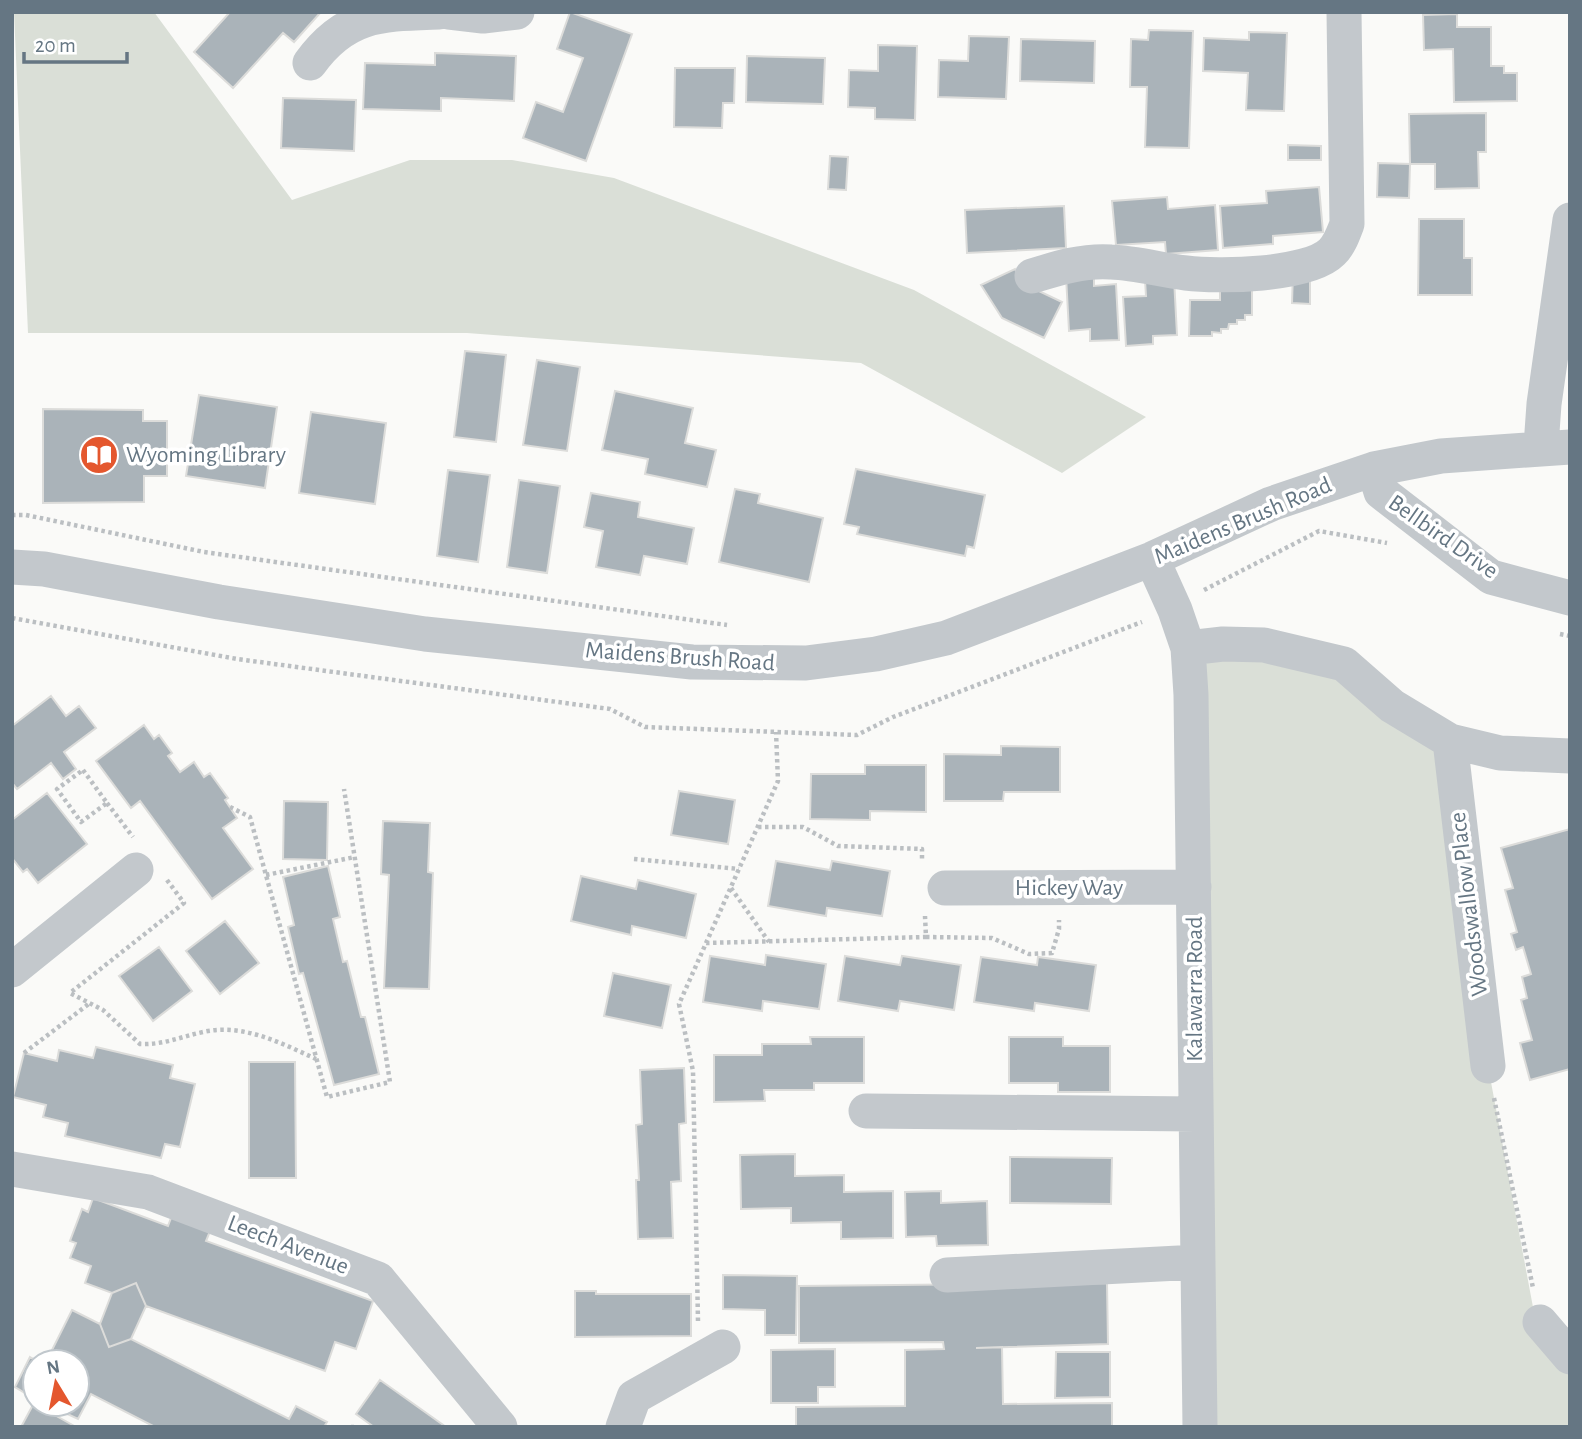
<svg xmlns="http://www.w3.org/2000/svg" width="1582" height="1439" font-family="'Alegreya Sans',sans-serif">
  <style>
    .green { fill: #dadfd7 }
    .building { fill: #aab3b9; stroke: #dcdcda; stroke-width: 2 }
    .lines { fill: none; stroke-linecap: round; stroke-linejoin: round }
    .path { stroke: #bbbfc2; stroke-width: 4.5; stroke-dasharray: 3.5 3.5; stroke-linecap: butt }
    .minor { stroke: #c3c8cc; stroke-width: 35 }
    .labels { text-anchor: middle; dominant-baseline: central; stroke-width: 7; stroke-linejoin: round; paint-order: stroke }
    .poi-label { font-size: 24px; fill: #657683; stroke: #fff; text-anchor: start }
    .street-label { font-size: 24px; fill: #657683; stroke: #fff }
  </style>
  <rect width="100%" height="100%" fill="#fafaf8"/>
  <path class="green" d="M14 12H154L292 200 410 160H512L614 178 914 290 1146 417 1062 473 861 363 467 333H28Z
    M1188 648 1344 664 1450 741 1488 1066 1538 1334 1570 1357V1427H1200Z"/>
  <path class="building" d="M230 12H321L294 42 283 33 233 88 194 52Z
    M570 12 632 34 586 161 523 138 536 102 563 112 583 58 557 49Z
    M1457 14V27H1491V66H1504V73H1517V101L1454 102 1453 49 1424 50 1423 15Z
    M1149 30 1193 31 1189 148 1145 147 1147 87H1130L1131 39 1148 40Z
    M1249 32 1287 33 1284 111 1246 110 1248 73 1203 71 1204 38 1249 40Z
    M969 36 1009 37 1006 99 938 97 939 60 968 61Z
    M1021 39 1095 41 1094 83 1020 81Z
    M878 45 917 46 915 120 875 119V108L848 107 849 70 878 71Z
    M435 53 516 56 514 101 441 98V111L363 109 365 63 435 65Z
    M747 56 825 58 823 104 746 102Z
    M675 68H735L734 103H723L722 128 674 127Z
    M283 98 356 100 354 151 281 148Z
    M1486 113V152H1478L1479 188 1435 189V164H1410L1409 114Z
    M1288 145 1321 146V160H1288Z
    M830 156 848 157 846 190 828 189Z
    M1378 163 1410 164 1409 198 1377 197Z
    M1319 187 1323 232 1273 236V244L1223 248 1220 206 1267 203 1266 191Z
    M1167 197 1168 209 1215 205 1218 250 1166 254 1165 242 1116 245 1112 201Z
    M1064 206 1066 248 967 253 965 210Z
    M1419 219H1464V258H1472V295H1418Z
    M1015 269 1022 283 1062 302 1044 338 1002 318 981 285Z
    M1293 272 1310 273V304L1292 303Z
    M1094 274V286L1116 284 1119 340 1090 341V329L1069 331 1066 276Z
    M1174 278 1177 335 1153 336V344L1126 346 1123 297 1146 296 1145 280Z
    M1252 283V315H1245V320H1237V324H1229L1228 329H1221V333L1212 332V336H1189L1190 300H1220V290Z
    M465 351 506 355 496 442 454 437Z
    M537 360 580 367 567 451 523 445Z
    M615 391 693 408 685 443 716 450 707 487 645 474 648 459 602 450Z
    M199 395 277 407 265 488 186 476Z
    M43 409 143 410V421H167V476H144V502L43 503Z
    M311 412 386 423 375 504 299 493Z
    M856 469 985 495 974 548 967 546 965 556 857 534 859 527 844 524Z
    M448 470 490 475 478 562 437 556Z
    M519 480 560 486 547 573 507 567Z
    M735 489 760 494 758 503 823 518 809 582 719 562Z
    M591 493 640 502 638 517 694 528 687 564 644 556 640 575 596 567 603 531 584 527Z
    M51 696 66 716 79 706 96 728 64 752 76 769 63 779 51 763 17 789 12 783V726Z
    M144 725 154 739 159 735 172 753 168 756 180 772 194 762 204 777 210 773 228 798 225 800 237 818 223 828 253 869 212 899 140 801 131 808 96 761Z
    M1001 746 1060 747V792H1004L1003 801H944V754L1001 755Z
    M865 765H926V812L870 811V820L810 819 811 774H865Z
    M679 791 735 800 728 844 671 835Z
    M47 793 87 844 38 883 27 869 23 872 12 858V820Z
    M284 801 328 802 327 860 283 859Z
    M383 821 430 823 428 872 433 873 429 989 384 988 389 875 381 874Z
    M1570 829V1069L1530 1080 1520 1043 1532 1040 1521 1000 1527 998 1522 977 1531 974 1523 947 1516 950 1511 934 1517 932 1505 890 1513 888 1501 848Z
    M776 861 830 870 832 861 890 871 882 916 827 908 826 916 768 906Z
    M328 866 340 917 333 919 343 962 347 961 361 1017H365L379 1074 334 1085 303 973 299 974 288 927 294 925 283 877Z
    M581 876 636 889 638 880 696 894 686 938 632 926 631 935 571 921Z
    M225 921 259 963 220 994 186 951Z
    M159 947 192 991 153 1021 119 976Z
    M766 955 826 964 819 1009 763 1001 762 1011 703 1002 710 956 765 965Z
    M845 956 900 965 902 956 961 965 954 1010 900 1001 898 1011 838 1001Z
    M981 957 1037 965 1038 957 1096 965 1089 1011 1035 1003 1034 1011 974 1002Z
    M613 973 671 985 662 1028 604 1016Z
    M810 1037H864V1083H814V1090H764L765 1101 714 1102V1055H762V1044H811Z
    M1009 1037H1063V1046H1110V1092H1058V1083H1009Z
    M96 1047 173 1065 170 1078 195 1084 180 1147 165 1144 161 1158 65 1136 68 1123 43 1117 46 1105 13 1097 24 1053 57 1061 59 1050 93 1058Z
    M249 1062H295L296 1178H249Z
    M684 1068 686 1123 679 1124 681 1181 671 1182 673 1238 638 1239 636 1180H639L636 1125 642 1124 640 1070Z
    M795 1154V1176L844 1175V1192L893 1191V1238L841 1239V1222L791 1223V1208L741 1209 740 1155Z
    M1010 1157 1112 1158 1111 1204 1010 1203Z
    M941 1191V1203L987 1201 988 1245 937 1246 936 1236 906 1237 905 1192Z
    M93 1198 168 1226 174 1210 213 1224 206 1241 373 1301 356 1349 335 1342 325 1371 146 1306 136 1283 112 1293 85 1283 91 1266 70 1258 76 1243 70 1241 82 1209 88 1212Z
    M723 1275 797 1276 796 1335H765V1310L723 1309Z
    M136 1283 146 1306 131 1339 109 1347 100 1324 112 1293Z
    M1107 1283 1108 1344 976 1348 1002 1347 1003 1404 1112 1403V1427H796V1407L905 1406V1350L944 1349 943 1342 799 1343V1286Z
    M575 1291H596V1294H691V1336L575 1337Z
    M72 1310 100 1324 109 1347 131 1339 289 1419 296 1406 327 1422 324 1427H155L91 1394 78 1419 46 1404H77V1362H46Z
    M835 1349V1387H818V1403H771V1350Z
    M1056 1352H1110V1397L1055 1398Z
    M30 1357 39 1362H35V1399L15 1387Z
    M380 1380 446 1427H374L356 1414Z
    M34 1403 35 1404 76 1427H21Z"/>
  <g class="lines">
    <path class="path" d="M12 515H26L204 552 727 625
      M1204 590 1319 531 1387 543
      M12 618 237 659 610 709 645 727 857 735 893 717 1142 622
      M1560 634 1570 636
      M83 770 107 803 81 822 57 789Z
      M107 803 133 837
      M230 807 250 817 327 1097 390 1082 344 789
      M758 827H803L838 846 922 849V862
      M634 859 739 869
      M266 875 355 857
      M167 880 184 903 70 993 103 1010 140 1044C163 1045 180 1037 203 1032 243 1023 281 1043 316 1059
      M731 888 769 942
      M926 937 992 938 1029 954 1052 953 1059 929V920
      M706 943 926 937 925 916
      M24 1053 90 1003
      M1494 1098 1533 1288
      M698 1321 693 1071 679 1004 778 781 776 732
      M351 1427H354"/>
    <path class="minor" d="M449 12 483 16 517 12
      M310 63C346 13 382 14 439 12
      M1032 276C1058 268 1084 260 1111 262 1136 263 1161 270 1186 273 1218 277 1308 276 1332 252 1340 244 1343 234 1347 224L1344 12
      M1541 446 1544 404 1570 220
      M1374 469 1381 492 1491 577 1570 598
      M1152 559 1175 610 1188 648 1191 695 1200 1427
      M12 567 44 569 219 602 425 634 692 662 806 663 876 654 946 638 1152 559 1271 504 1374 469 1441 456 1570 447
      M1188 648 1223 644 1264 645 1344 664 1392 706 1450 741 1500 753 1570 756
      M1450 741 1488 1066
      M945 888 1194 887
      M12 970 136 870
      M866 1111 1196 1114
      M12 1169 148 1192 378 1279 500 1427
      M947 1275 1198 1262
      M1540 1322 1570 1357
      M623 1427 634 1397 723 1347"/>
  </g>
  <defs>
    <symbol id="library-disc" viewBox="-11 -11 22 22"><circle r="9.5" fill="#e4572e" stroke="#fff"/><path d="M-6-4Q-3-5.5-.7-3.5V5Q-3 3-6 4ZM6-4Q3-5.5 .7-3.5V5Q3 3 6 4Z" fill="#fff"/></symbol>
  </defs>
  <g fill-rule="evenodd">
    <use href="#library-disc" x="77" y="433" width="44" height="44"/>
  </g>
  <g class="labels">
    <g class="poi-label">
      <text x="126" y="455">Wyoming Library</text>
    </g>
    <g class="street-label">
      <text transform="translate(1243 521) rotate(-23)">Maidens Brush Road</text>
      <text transform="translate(1443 537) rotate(35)">Bellbird Drive</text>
      <text transform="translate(680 657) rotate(4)">Maidens Brush Road</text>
      <text x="1069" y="888">Hickey Way</text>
      <text transform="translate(1469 904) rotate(-97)">Woodswallow Place</text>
      <text transform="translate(1195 989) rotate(-90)">Kalawarra Road</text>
      <text transform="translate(288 1245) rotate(21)">Leech Avenue</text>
    </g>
  </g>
  <rect width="1582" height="1439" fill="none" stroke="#657683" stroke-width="28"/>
  <g transform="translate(56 1383) rotate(350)"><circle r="33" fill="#ffffff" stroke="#c1c8cd" stroke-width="2"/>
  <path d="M0-5L12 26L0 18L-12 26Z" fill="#e4572e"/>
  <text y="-10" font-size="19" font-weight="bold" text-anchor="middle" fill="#657683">N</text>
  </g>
  <path d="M24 52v10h103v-10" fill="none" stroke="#657683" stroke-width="3.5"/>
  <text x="35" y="52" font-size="21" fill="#657683" stroke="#ffffff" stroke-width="5" paint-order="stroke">20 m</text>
</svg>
